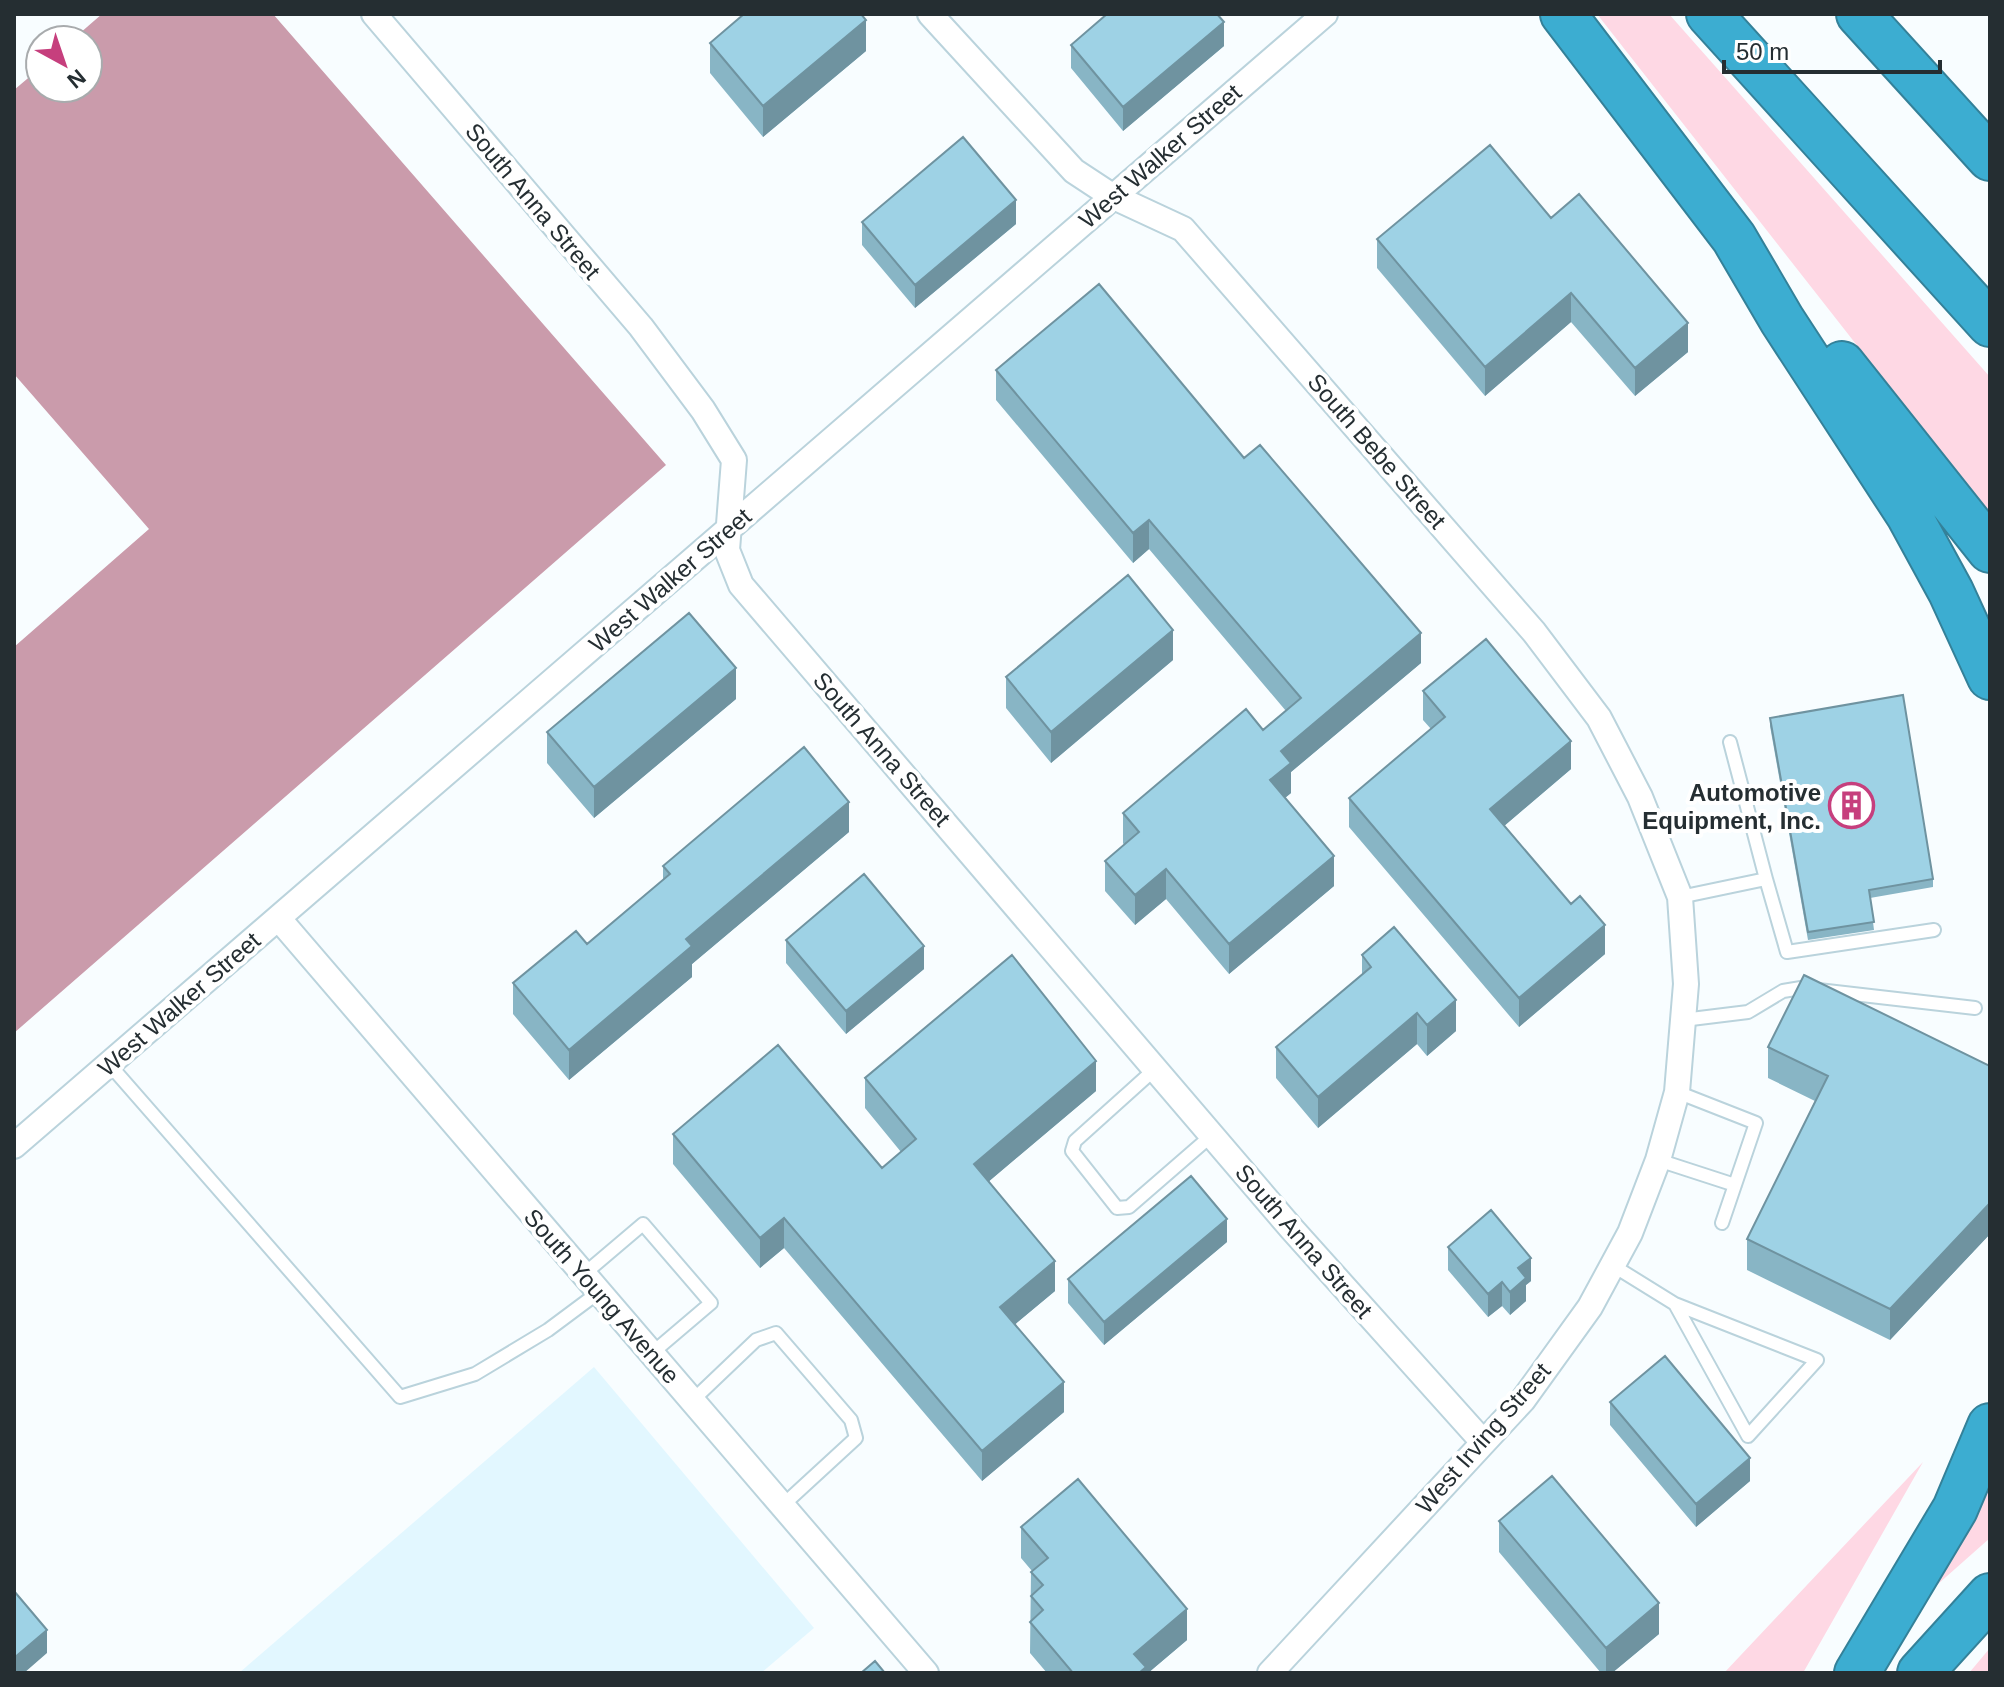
<svg xmlns="http://www.w3.org/2000/svg" width="2004" height="1687" font-family="Helvetica,sans-serif">
  <style>
    .built { fill: #e2f7ff }
    .green { fill: #fed8e4 }
    .water { fill: #ca9bab }
    .lines { fill: none; stroke-linecap: round; stroke-linejoin: round }
    .lane-casing { stroke: #bad3dc; stroke-width: 16 }
    .street-casing { stroke: #bad3dc; stroke-width: 28 }
    .highway-casing { stroke: #348199; stroke-width: 48 }
    .lane { stroke: #fff; stroke-width: 12 }
    .street { stroke: #fff; stroke-width: 24 }
    .highway { stroke: #3cadd1; stroke-width: 44 }
    .wall { fill: #88b5c5 }
    .shaded-wall { fill: #6f93a0 }
    .building { fill: #9ed2e5; stroke: #6f93a0; stroke-width: 2 }
    .labels { text-anchor: middle; dominant-baseline: central; stroke-width: 8; stroke-linejoin: round; paint-order: stroke }
    .street-label { font-size: 24px; fill: #252e32; stroke: #fff }
    .poi-label { font-size: 24px; font-weight: bold; fill: #252e32; stroke: #fff; text-anchor: end }
  </style>
  <rect width="100%" height="100%" fill="#f8fdff"/>
  <path class="built" d="M594 1367 814 1628 761 1673H239Z"/>
  <path class="green" d="M1597 14H1669L1990 377V515Z
    M1923 1462 1803 1673H1724Z
    M1990 1477V1538L1929 1592Z
    M1990 1648V1673H1969Z"/>
  <path class="water" d="M102 14H273L666 465 14 1033V647L149 529 14 374V90L40 68V88H88V40H72Z"/>
  <g class="lines">
    <defs>
      <path id="lane" d="M1766 879 1787 952 1934 930
        M1680 897 1766 879 1730 742
        M1683 1020 1748 1012 1783 991 1801 988 1975 1008
        M109 1064 400 1397 475 1374 548 1330 599 1292
        M1155 1069 1075 1141 1072 1151 1117 1208 1129 1207 1212 1135
        M1677 1092 1756 1123 1722 1223
        M1658 1160 1735 1185
        M1612 1265 1675 1304 1817 1360 1748 1436 1675 1304
        M584 1274 643 1224 711 1303 651 1354
        M692 1401 756 1340 776 1333 851 1420 856 1438 782 1506"/>
      <path id="street" d="M374 14 641 327 703 410 734 460 727 550 741 585 1291 1228 1483 1442
        M930 14 1074 171 1112 196 1183 229 1534 632 1599 718 1640 797 1680 897 1686 984 1677 1092 1658 1160 1630 1233 1590 1307 1523 1400 1270 1673
        M279 919 926 1673
        M14 1146 1325 14"/>
      <path id="highway" d="M1563 14 1734 238 1782 320 1909 515 1951 592 1990 677
        M1709 14 1990 324
        M1859 14 1990 158
        M1842 364 1990 550
        M1857 1673 1955 1509 1990 1426
        M1920 1673 1990 1596"/>
    </defs>
    <use href="#lane" class="lane-casing"/>
    <use href="#street" class="street-casing"/>
    <use href="#highway" class="highway-casing"/>
    <use href="#lane" class="lane"/>
    <use href="#street" class="street"/>
    <use href="#highway" class="highway"/>
  </g>
  <path class="wall" d="M710 43 866 51 763 137 710 73Z
    M1071 45 1224 46 1123 131 1071 68Z
    M1551 218 1688 352 1635 396 1571 322 1485 396 1377 268V239Z
    M862 222 1016 224 915 308 862 245Z
    M996 370 1244 458 1421 663 1291 772V793L1285 798 1334 886 1229 974 1166 899 1135 925 1105 891V861L1124 845 1123 843V813L1263 730 1286 711 1149 549 1133 563 996 400Z
    M1173 660 1051 763 1006 708V677Z
    M1423 691 1571 769 1504 826 1605 954 1519 1027 1349 827V798L1431 729 1423 720Z
    M736 699 594 818 547 763V732Z
    M1770 718 1933 879V887L1870 898 1874 930 1808 940 1770 726Z
    M849 832 692 964V977L569 1080 513 1014V983L587 944 663 880V866Z
    M786 940 924 969 846 1034 786 963Z
    M1362 955 1456 1031 1427 1056 1417 1044 1318 1128 1276 1078V1047L1362 975Z
    M1768 1047 1990 1066V1234L1890 1340 1747 1270V1239L1815 1101 1768 1078Z
    M865 1078 1096 1091 989 1181 1055 1291 1015 1324 1064 1412 982 1481 784 1248 760 1268 673 1164V1134L882 1168 901 1152 865 1108Z
    M1227 1242 1104 1345 1068 1303V1279Z
    M1448 1247 1531 1281 1526 1285V1301L1510 1315 1502 1306 1488 1317 1448 1270Z
    M1610 1402 1750 1481 1696 1527 1610 1425Z
    M1499 1521 1659 1634 1612 1673H1601L1499 1552Z
    M1021 1527 1187 1640 1148 1673H1047L1030 1653 1031 1572 1032 1571 1021 1558Z"/>
  <path class="shaded-wall" d="M866 20V51L763 137V106Z
    M1224 22V46L1123 131V107Z
    M1016 200V224L915 308V285Z
    M1571 293V322L1485 396V367Z
    M1688 323V352L1635 396V368Z
    M1149 520V549L1133 563V533Z
    M1173 630V660L1051 763V732Z
    M1421 633V663L1291 772V793L1270 810V780L1281 751Z
    M736 668V699L594 818V787Z
    M1571 741V769L1490 838V809Z
    M849 802V832L692 964V977L569 1080V1050L686 939Z
    M1334 856V886L1229 974V944Z
    M1166 869V899L1135 925V895Z
    M1605 925V954L1519 1027V998Z
    M924 946V969L846 1034V1011Z
    M1456 1000V1031L1427 1056V1025Z
    M1417 1013V1044L1318 1128V1097Z
    M1096 1061V1091L974 1194V1164Z
    M1990 1203V1234L1890 1340V1309Z
    M784 1218V1248L760 1268V1238Z
    M1227 1219V1242L1104 1345V1322Z
    M1531 1258V1281L1526 1285V1301L1510 1315V1292L1518 1268Z
    M1055 1261V1291L1000 1337V1307Z
    M1502 1282V1306L1488 1317V1294Z
    M1064 1382V1412L982 1481V1451Z
    M1750 1458V1481L1696 1527V1504Z
    M1659 1603V1634L1612 1673H1606V1648Z
    M1187 1609V1640L1148 1673H1134V1654Z
    M47 1630V1653L24 1673H14V1658Z"/>
  <path class="building" d="M744 14H861L866 20 763 106 710 43Z
    M1107 14H1217L1224 22 1123 107 1071 45Z
    M963 137 1016 200 915 285 862 222Z
    M1490 145 1551 218 1579 194 1688 323 1635 368 1571 293 1485 367 1377 239Z
    M1099 284 1244 458 1260 445 1421 633 1281 751 1291 763 1270 780 1334 856 1229 944 1166 869 1135 895 1105 861 1139 832 1123 813 1246 709 1263 730 1301 698 1149 520 1133 533 996 370Z
    M1128 575 1173 630 1051 732 1006 677Z
    M689 613 736 668 594 787 547 732Z
    M1486 639 1571 741 1490 809 1571 904 1580 896 1605 925 1519 998 1349 798 1445 717 1423 691Z
    M1903 695 1933 879 1869 890 1874 922 1808 932 1770 718Z
    M804 747 849 802 686 939 692 946 569 1050 513 983 576 931 587 944 670 874 663 866Z
    M864 874 924 946 846 1011 786 940Z
    M1394 927 1456 1000 1427 1025 1417 1013 1318 1097 1276 1047 1371 967 1362 955Z
    M1012 955 1096 1061 974 1164 1055 1261 1000 1307 1064 1382 982 1451 784 1218 760 1238 673 1134 778 1045 882 1168 916 1139 865 1078Z
    M1804 975 1990 1066V1203L1890 1309 1747 1239 1828 1076 1768 1047Z
    M1191 1176 1227 1219 1104 1322 1068 1279Z
    M1491 1210 1531 1258 1518 1268 1526 1278 1510 1292 1502 1282 1488 1294 1448 1247Z
    M1665 1356 1750 1458 1696 1504 1610 1402Z
    M1552 1476 1659 1603 1606 1648 1499 1521Z
    M1078 1479 1187 1609 1134 1654 1146 1667 1139 1673H1073L1030 1622 1043 1610 1031 1596 1043 1585 1031 1572 1048 1558 1021 1527Z
    M14 1591 47 1630 14 1658Z
    M875 1661 885 1673H861Z"/>
  <defs>
    <symbol id="building-ring" viewBox="-11 -11 22 22"><circle r="9.5" fill="#fff" stroke="#c63f7d" stroke-width="1.5"/><path d="M-4-6H4V6H1V3H-1V6H-4ZM-2.5-4.3h1.7v1.8h-1.7ZM.8-4.3h1.7v1.8H.8ZM-2.5-1h1.7V.8h-1.7ZM.8-1h1.7V.8H.8Z" fill="#c63f7d"/></symbol>
  </defs>
  <g fill-rule="evenodd">
    <use href="#building-ring" x="1826" y="780" width="51" height="51"/>
  </g>
  <g class="labels">
    <g class="street-label">
      <text transform="translate(1160 156) rotate(-41)">West Walker Street</text>
      <text transform="translate(533 201) rotate(50)">South Anna Street</text>
      <text transform="translate(1377 451) rotate(49)">South Bebe Street</text>
      <text transform="translate(670 580) rotate(-41)">West Walker Street</text>
      <text transform="translate(882 749) rotate(49)">South Anna Street</text>
      <text transform="translate(179 1004) rotate(-41)">West Walker Street</text>
      <text transform="translate(1304 1241) rotate(49)">South Anna Street</text>
      <text transform="translate(602 1296) rotate(49)">South Young Avenue</text>
      <text transform="translate(1483 1438) rotate(-49)">West Irving Street</text>
    </g>
    <g class="poi-label">
      <text x="1821" y="792">Automotive<tspan x="1821" dy="28">Equipment, Inc.</tspan></text>
    </g>
  </g>
  <rect width="2004" height="1687" fill="none" stroke="#252e32" stroke-width="32"/>
  <g transform="translate(64 64) rotate(140)"><circle r="38" fill="#ffffff" stroke="#a8abad" stroke-width="2"/>
  <path d="M0-6L14 30L0 20L-14 30Z" fill="#c63f7d"/>
  <text y="-12" font-size="22" font-weight="bold" text-anchor="middle" fill="#252e32">N</text>
  </g>
  <path d="M1724 60v12h216v-12" fill="none" stroke="#252e32" stroke-width="4"/>
  <text x="1736" y="60" font-size="24" fill="#252e32" stroke="#ffffff" stroke-width="6" paint-order="stroke">50 m</text>
</svg>
